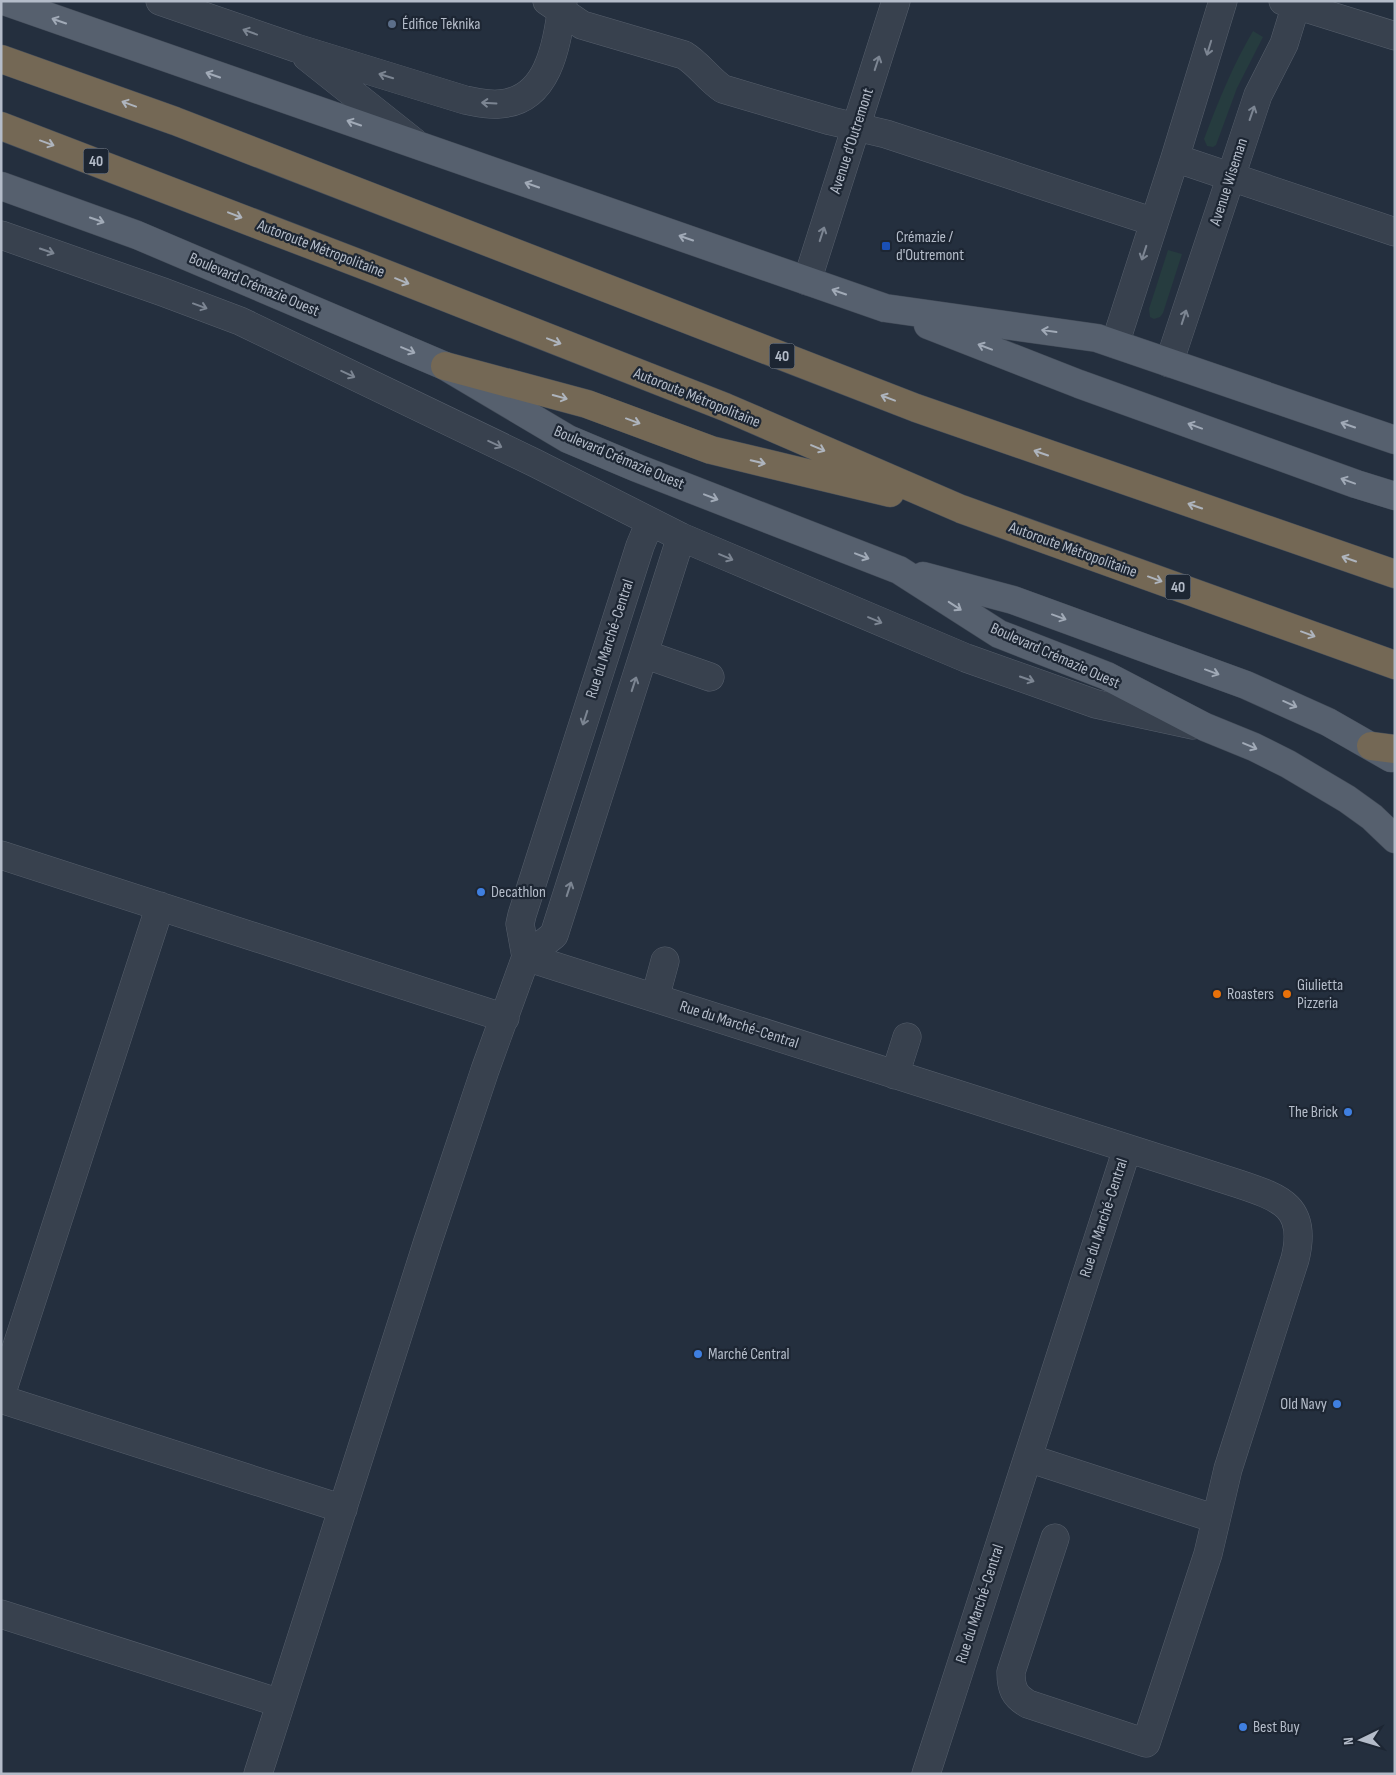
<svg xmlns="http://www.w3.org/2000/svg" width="1396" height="1775" font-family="'Sofia Sans Condensed',sans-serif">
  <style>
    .green { fill: #263c3f }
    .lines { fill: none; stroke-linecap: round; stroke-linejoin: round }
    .minor-casing { stroke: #565f6c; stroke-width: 29 }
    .major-casing { stroke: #414a57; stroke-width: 29 }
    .highway-casing { stroke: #434c59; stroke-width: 29 }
    .minor { stroke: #38414e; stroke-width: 28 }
    .major { stroke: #56606e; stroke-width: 28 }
    .highway { stroke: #746855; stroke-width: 28 }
    .oneway { stroke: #a1aab7 }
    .oneway2 { stroke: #7c8592 }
    .oneway3 { stroke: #aeb4bd }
    .service-dot { fill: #5c6f8a; stroke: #1d2633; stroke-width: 2 }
    .transit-dot { fill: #1a4fb4; stroke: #1d2633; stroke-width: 2 }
    .shop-dot { fill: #3f7fe0; stroke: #1d2633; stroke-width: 2 }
    .food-dot { fill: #e8710a; stroke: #1d2633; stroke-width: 2 }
    .labels { text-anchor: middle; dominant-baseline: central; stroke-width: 4.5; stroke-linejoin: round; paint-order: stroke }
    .shield { fill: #1d2633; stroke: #878f9c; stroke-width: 1 }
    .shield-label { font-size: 15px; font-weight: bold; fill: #b4bcc9 }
    .poi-label { font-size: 16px; fill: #b4bcc9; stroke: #1d2633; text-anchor: start }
    .street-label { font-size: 16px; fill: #b4bcc9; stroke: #1d2633 }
  </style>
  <rect width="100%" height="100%" fill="#242f3e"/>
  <path class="green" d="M1253 31 1263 37 1237 88 1216 145 1213 147 1207 146 1204 139C1218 102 1233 65 1253 31Z
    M1168 250 1182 254 1163 313 1160 317 1154 319 1150 317 1149 309Z"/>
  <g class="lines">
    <defs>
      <path id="minor" d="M160 1 296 48 465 100C476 102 487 105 499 104 551 101 557 40 563 1
        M547 1 582 25 684 55C699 64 708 79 723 89L831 121 886 134 1154 222
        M1283 1 1395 36
        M307 57 414 142
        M1175 158 1395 232
        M1 235 163 292 240 321 535 463 681 537 966 658 1096 704 1193 725
        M807 281 896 1
        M1115 344 1175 158 1223 1
        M1169 363 1258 95 1284 44 1296 5
        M644 654 710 677
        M1 855 505 1018
        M526 957 1183 1166C1202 1172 1220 1178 1239 1184 1281 1198 1308 1207 1295 1259L1228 1469 1208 1554 1146 1743 1028 1704C1014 1696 1011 1688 1011 1672L1055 1538
        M526 957 554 935 681 537
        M655 998 665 961
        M895 1075 907 1037
        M1 1395 160 906
        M1 1399 343 1509
        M1028 1458 1216 1519
        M1 1614 280 1703
        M258 1774 427 1244 485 1070 526 957 520 924 522 915 640 546 650 522
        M926 1774 1127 1149"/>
      <path id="major" d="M4 1 885 308 1097 338 1395 440
        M1 186 137 235 445 366 568 439 637 468 899 570 999 634 1107 676 1205 727 1254 747 1288 764 1347 799 1372 817 1395 839
        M928 325 1079 384 1356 484 1395 496
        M923 576 1013 600 1246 685 1328 722 1391 758"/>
      <path id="highway" d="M1 59 175 121 916 408 1395 574
        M1 126 376 270 725 407 961 509 1395 665
        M445 366 587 404 711 450 890 493
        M1371 746 1395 749"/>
    </defs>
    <use href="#minor" class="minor-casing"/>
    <use href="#major" class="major-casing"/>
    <use href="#highway" class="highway-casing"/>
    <use href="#minor" class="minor"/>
    <use href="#major" class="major"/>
    <use href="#highway" class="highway"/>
  </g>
  <defs><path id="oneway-shaft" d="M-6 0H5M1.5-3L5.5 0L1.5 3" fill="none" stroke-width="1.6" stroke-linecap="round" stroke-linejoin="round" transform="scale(1.25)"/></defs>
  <g class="oneway">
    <use href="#oneway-shaft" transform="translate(59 21) rotate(-161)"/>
    <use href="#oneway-shaft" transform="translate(213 75) rotate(-161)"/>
    <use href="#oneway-shaft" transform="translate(354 123) rotate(-161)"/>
    <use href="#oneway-shaft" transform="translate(532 185) rotate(-161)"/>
    <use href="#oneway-shaft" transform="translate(97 220) rotate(19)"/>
    <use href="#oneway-shaft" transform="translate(686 238) rotate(-161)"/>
    <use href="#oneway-shaft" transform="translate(839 292) rotate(-161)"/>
    <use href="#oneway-shaft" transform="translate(1049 331) rotate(-172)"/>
    <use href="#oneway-shaft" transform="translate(985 347) rotate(-159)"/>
    <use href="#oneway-shaft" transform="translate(408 350) rotate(23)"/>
    <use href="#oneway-shaft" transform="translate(1348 425) rotate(-161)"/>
    <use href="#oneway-shaft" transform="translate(1195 426) rotate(-160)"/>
    <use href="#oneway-shaft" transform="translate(1348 481) rotate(-160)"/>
    <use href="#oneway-shaft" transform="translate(711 497) rotate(21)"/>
    <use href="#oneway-shaft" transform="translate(862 556) rotate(21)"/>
    <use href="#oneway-shaft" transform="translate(955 606) rotate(33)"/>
    <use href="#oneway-shaft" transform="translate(1059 617) rotate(20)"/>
    <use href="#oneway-shaft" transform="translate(1212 672) rotate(20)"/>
    <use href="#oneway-shaft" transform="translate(1290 704) rotate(24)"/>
    <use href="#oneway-shaft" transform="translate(1250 746) rotate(23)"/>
  </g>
  <g class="oneway2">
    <use href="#oneway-shaft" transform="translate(250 32) rotate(-160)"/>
    <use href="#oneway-shaft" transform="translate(1209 48) rotate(107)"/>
    <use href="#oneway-shaft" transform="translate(877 63) rotate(-72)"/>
    <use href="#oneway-shaft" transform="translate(386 76) rotate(-163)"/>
    <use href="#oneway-shaft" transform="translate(489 103) rotate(-177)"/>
    <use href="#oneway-shaft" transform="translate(1252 113) rotate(-71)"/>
    <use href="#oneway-shaft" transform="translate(822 234) rotate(-72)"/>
    <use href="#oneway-shaft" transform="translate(47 251) rotate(19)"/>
    <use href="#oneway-shaft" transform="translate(1144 253) rotate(108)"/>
    <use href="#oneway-shaft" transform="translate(200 306) rotate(20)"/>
    <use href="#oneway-shaft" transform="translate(1184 317) rotate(-72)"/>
    <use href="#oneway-shaft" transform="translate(348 374) rotate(25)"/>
    <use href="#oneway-shaft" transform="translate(495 444) rotate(25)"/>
    <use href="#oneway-shaft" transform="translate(726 557) rotate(23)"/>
    <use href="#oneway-shaft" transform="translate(875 620) rotate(23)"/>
    <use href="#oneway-shaft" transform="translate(1027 679) rotate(19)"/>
    <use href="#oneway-shaft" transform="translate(634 684) rotate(-72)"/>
    <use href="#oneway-shaft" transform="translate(585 718) rotate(108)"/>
    <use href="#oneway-shaft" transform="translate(569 889) rotate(-72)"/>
  </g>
  <g class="oneway3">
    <use href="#oneway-shaft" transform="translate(129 104) rotate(-160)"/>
    <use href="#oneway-shaft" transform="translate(47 143) rotate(20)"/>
    <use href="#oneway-shaft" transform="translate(235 215) rotate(21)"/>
    <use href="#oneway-shaft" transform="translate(402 281) rotate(22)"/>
    <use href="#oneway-shaft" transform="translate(554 341) rotate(21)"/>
    <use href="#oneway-shaft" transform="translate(560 397) rotate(15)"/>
    <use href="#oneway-shaft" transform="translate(888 398) rotate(-159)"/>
    <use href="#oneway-shaft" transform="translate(633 421) rotate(20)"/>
    <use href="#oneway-shaft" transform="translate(818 448) rotate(23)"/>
    <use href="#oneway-shaft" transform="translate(1041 453) rotate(-161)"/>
    <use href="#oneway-shaft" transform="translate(758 462) rotate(13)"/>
    <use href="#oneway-shaft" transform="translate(1195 506) rotate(-161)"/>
    <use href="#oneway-shaft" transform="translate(1349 559) rotate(-161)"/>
    <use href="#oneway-shaft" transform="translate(1155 579) rotate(20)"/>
    <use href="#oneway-shaft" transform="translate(1308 634) rotate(20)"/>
  </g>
  <circle class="service-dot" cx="392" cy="24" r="5"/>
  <rect class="transit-dot" x="881" y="241" width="10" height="10" rx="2.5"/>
  <g class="shop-dot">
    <circle cx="481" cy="892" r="5"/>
    <circle cx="1348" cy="1112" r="5"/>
    <circle cx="698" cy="1354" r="5"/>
    <circle cx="1337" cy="1404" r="5"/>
    <circle cx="1243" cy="1727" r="5"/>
  </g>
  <g class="food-dot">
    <circle cx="1217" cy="994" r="5"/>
    <circle cx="1287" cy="994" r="5"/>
  </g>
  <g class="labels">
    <g class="shield">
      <rect x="83.5" y="148.5" width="25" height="25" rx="4"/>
      <rect x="769.5" y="343.5" width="25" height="25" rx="4"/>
      <rect x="1165.5" y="574.5" width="25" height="25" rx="4"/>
    </g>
    <g class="shield-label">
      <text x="96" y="161">40</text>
      <text x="782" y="356">40</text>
      <text x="1178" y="587">40</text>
    </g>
    <g class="poi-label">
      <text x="402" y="24">Édifice Teknika</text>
      <text x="896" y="237">Crémazie /<tspan x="896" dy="18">d'Outremont</tspan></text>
      <text x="491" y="892">Decathlon</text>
      <text x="1297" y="985">Giulietta<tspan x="1297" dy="18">Pizzeria</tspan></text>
      <text x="1227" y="994">Roasters</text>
      <text x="1338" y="1112" text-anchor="end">The Brick</text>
      <text x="708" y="1354">Marché Central</text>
      <text x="1327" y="1404" text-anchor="end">Old Navy</text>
      <text x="1253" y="1727">Best Buy</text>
    </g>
    <g class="street-label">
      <text transform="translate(852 141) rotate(-72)">Avenue d'Outremont</text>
      <text transform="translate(1229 182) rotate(-72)">Avenue Wiseman</text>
      <text transform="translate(321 249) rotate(21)">Autoroute Métropolitaine</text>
      <text transform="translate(254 285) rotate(23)">Boulevard Crémazie Ouest</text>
      <text transform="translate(697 398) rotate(22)">Autoroute Métropolitaine</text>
      <text transform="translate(619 458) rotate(23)">Boulevard Crémazie Ouest</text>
      <text transform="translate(1073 550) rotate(20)">Autoroute Métropolitaine</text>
      <text transform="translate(610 639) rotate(-72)">Rue du Marché-Central</text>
      <text transform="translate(1055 656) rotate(24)">Boulevard Crémazie Ouest</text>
      <text transform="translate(739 1025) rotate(18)">Rue du Marché-Central</text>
      <text transform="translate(1104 1218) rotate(-72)">Rue du Marché-Central</text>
      <text transform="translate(980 1604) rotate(-72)">Rue du Marché-Central</text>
    </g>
  </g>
  <rect width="1396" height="1775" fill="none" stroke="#b4bcc9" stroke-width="5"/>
  <g transform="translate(1361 1740) rotate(265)" stroke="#1d2633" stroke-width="4" paint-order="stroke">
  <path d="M0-4L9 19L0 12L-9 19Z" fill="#b4bcc9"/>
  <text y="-8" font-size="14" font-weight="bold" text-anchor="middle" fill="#b4bcc9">N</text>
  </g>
</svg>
